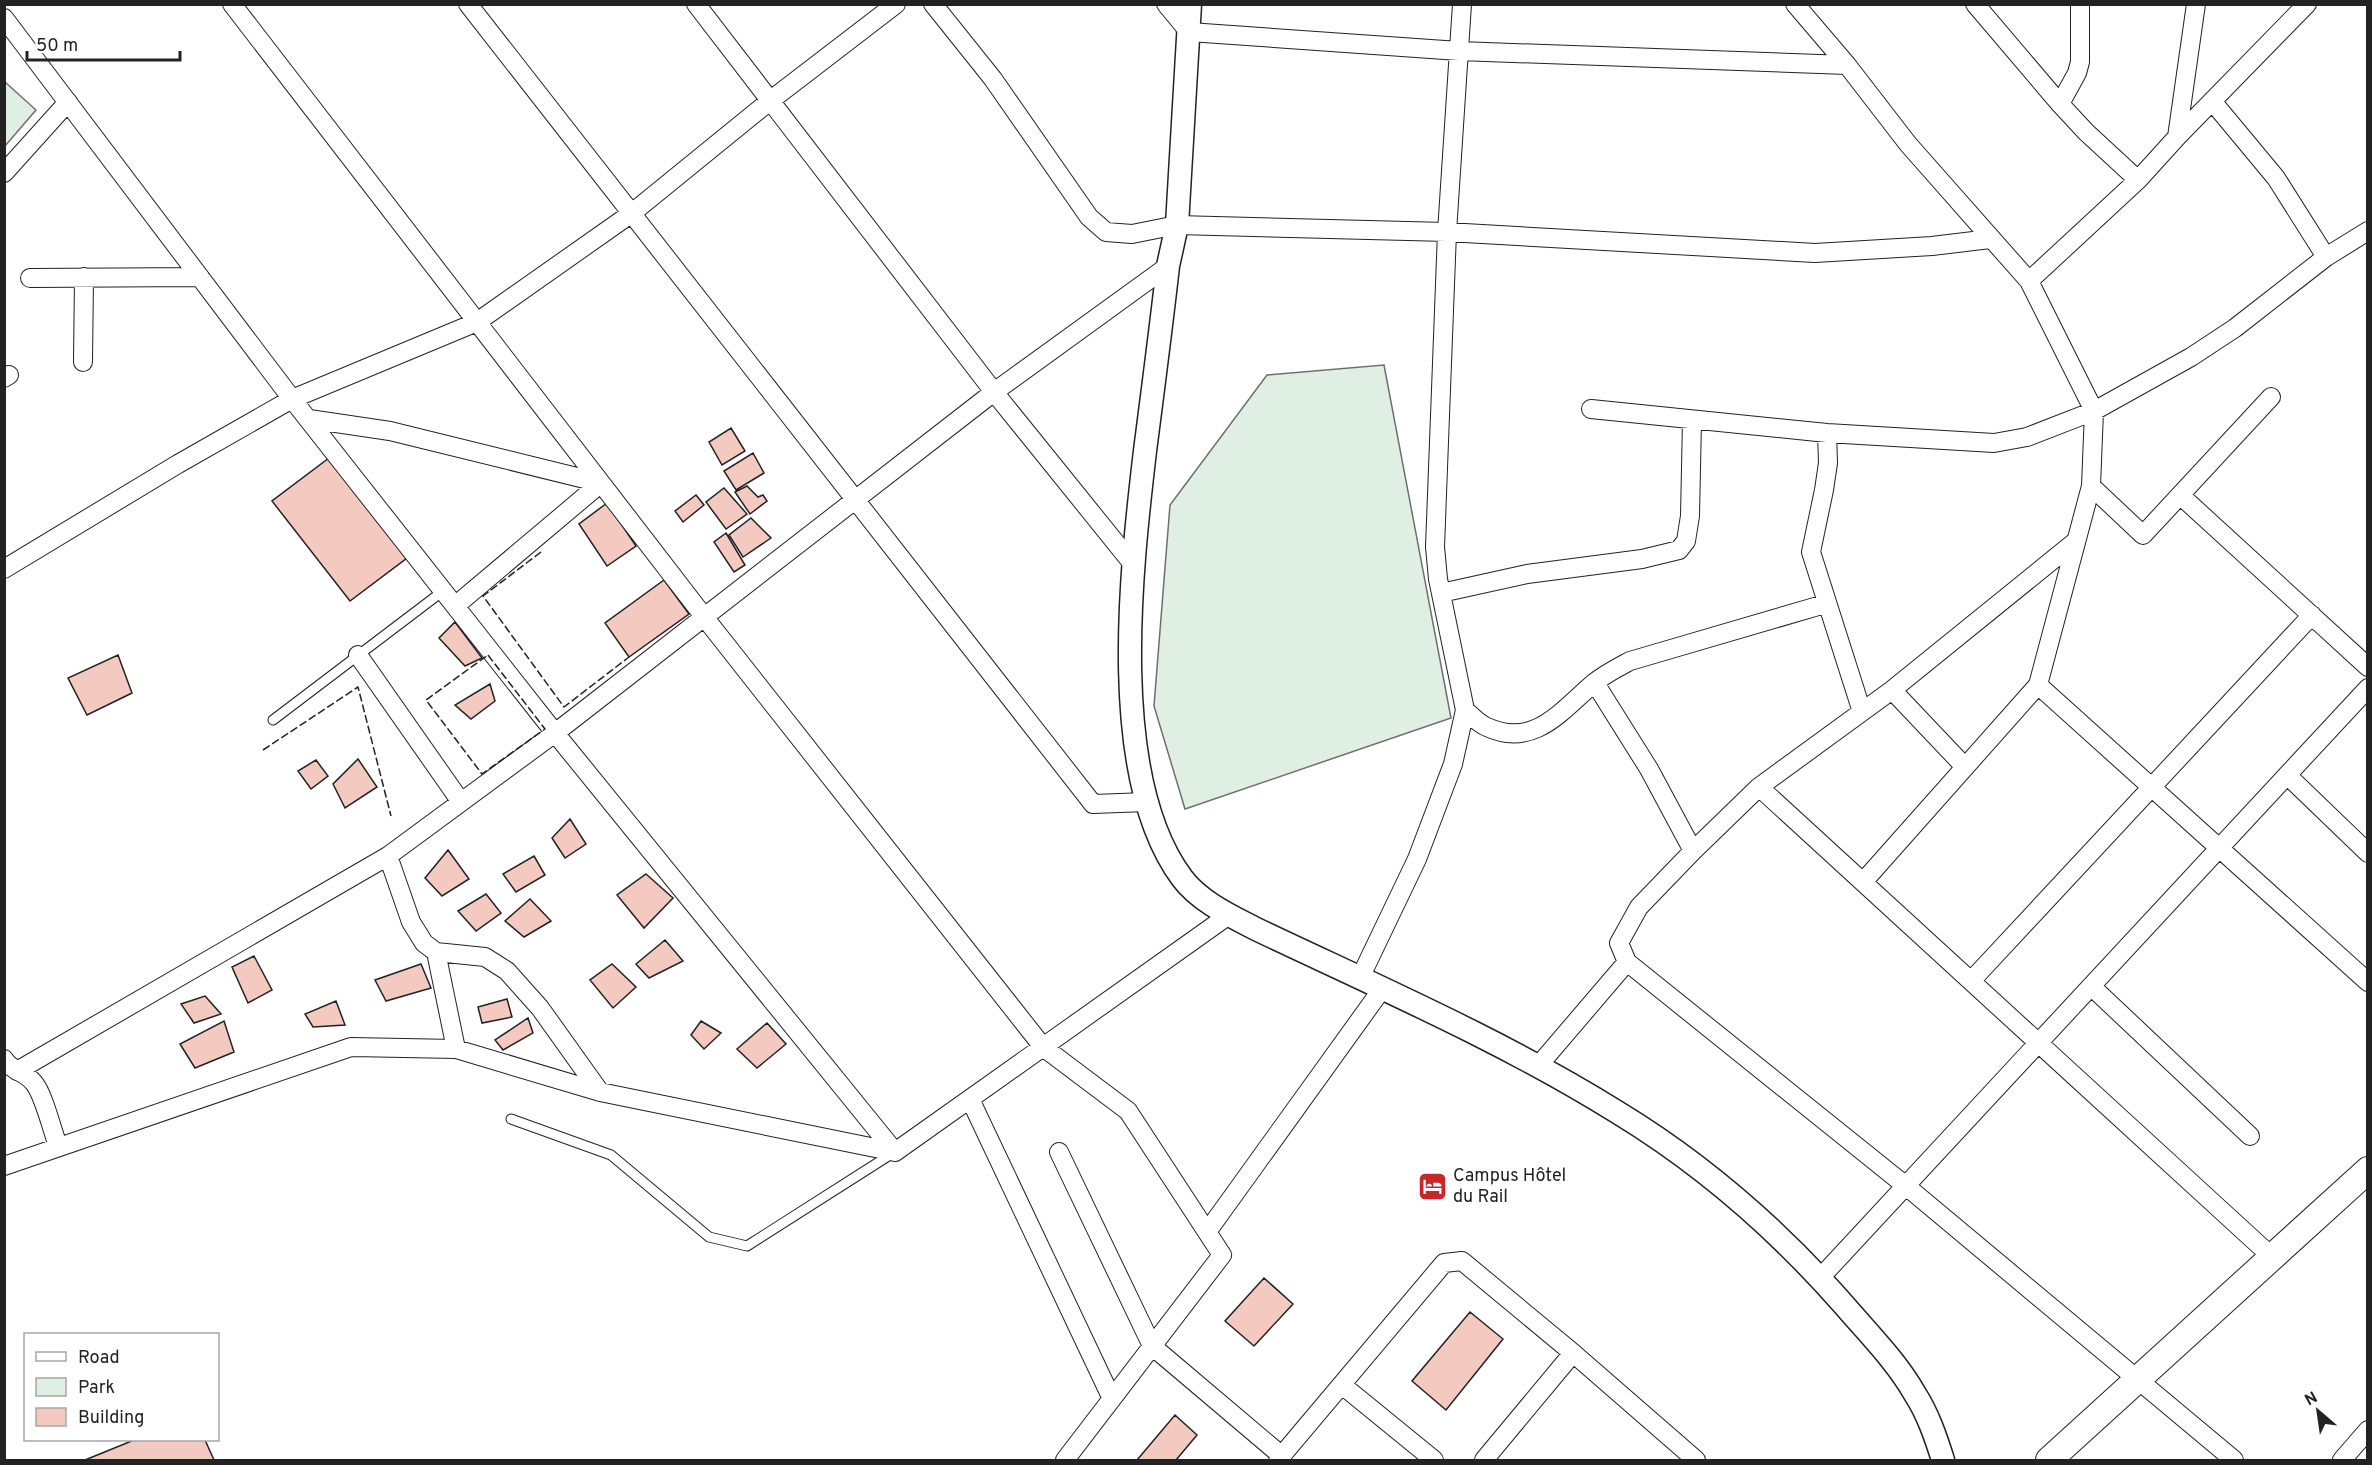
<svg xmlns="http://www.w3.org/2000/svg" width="2372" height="1465" font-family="Overpass,sans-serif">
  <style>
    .green { fill: #e0efe3; stroke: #6f6f6f; stroke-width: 1.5 }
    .building { fill: #f3c9c0; stroke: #222; stroke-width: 1.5 }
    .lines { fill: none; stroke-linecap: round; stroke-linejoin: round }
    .service-casing { stroke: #222; stroke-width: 11 }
    .minor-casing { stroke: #222; stroke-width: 20 }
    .tertiary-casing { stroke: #222; stroke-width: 25 }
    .secondary-casing { stroke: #222; stroke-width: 28 }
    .service { stroke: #fff; stroke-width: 9 }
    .minor { stroke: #fff; stroke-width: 18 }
    .tertiary { stroke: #fff; stroke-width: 22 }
    .secondary { stroke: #fff; stroke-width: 26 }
    .fence { stroke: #222; stroke-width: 1.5; stroke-dasharray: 8 3; stroke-linecap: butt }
    .labels { text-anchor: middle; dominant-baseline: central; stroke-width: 4.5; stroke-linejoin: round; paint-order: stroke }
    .poi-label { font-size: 18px; fill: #222; stroke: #fff; text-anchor: start }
  </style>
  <rect width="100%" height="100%" fill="#fff"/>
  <path class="green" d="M5 82 36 110 5 146Z
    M1384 365 1451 718 1185 809 1154 706 1170 505 1267 375Z"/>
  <path class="building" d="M731 428 745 451 722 465 709 442Z
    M753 453 764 473 736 490 724 471Z
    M329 458 407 558 350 601 272 501Z
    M747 486 758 497 763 495 767 501 750 514 735 492Z
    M724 488 747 514 726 529 706 502Z
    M696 495 704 505 683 522 675 511Z
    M607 503 636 546 607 566 579 524Z
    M751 518 771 538 743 557 729 535Z
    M726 533 745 565 734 572 714 542Z
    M664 580 689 614 629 657 605 623Z
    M455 622 482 658 465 666 439 638Z
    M118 655 132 693 87 715 68 678Z
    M490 684 495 701 471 719 455 705Z
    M358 759 377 787 345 808 333 784Z
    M316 760 328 776 311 789 298 771Z
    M570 819 586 844 565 858 552 838Z
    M448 850 469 879 442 896 425 878Z
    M534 856 545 875 516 892 503 874Z
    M646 874 673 898 644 928 617 895Z
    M486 894 501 913 476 931 458 911Z
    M530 899 551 921 524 937 505 921Z
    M665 940 683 961 649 978 636 964Z
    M254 956 272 990 248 1003 232 967Z
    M421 964 431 988 386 1001 375 980Z
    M612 964 636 987 613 1008 590 980Z
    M205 996 221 1014 194 1023 181 1004Z
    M507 999 512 1017 482 1023 478 1007Z
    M336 1001 345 1025 313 1027 305 1014Z
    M528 1018 533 1033 503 1050 495 1040Z
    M224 1021 234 1052 195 1068 180 1044Z
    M701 1021 721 1033 704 1049 691 1035Z
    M767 1023 786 1044 757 1068 737 1049Z
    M1264 1278 1293 1304 1254 1346 1225 1321Z
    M1470 1312 1503 1339 1446 1410 1412 1381Z
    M1175 1415 1197 1435 1176 1460H1137Z
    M134 1440H205L214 1460H85Z"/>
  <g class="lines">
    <defs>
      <path id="service" d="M273 720 443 591
        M511 1119 611 1155 709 1237 747 1246 893 1153"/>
      <path id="minor" d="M232 4 705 618 1043 1047 1128 1111 1222 1255 1065 1460
        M468 4 1093 804 1147 802
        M696 4 994 392 1132 563
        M933 4 993 79 1089 217 1106 232 1132 234 1177 225 1447 232 1815 253 1932 246 1990 239
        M1166 4 1189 32 1459 51 1847 65
        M1795 4 1847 65 1908 144 2029 281 2094 411 2091 486 2038 685 1863 882
        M1975 4 2060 104 2086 132 2138 180
        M4 18 292 399 555 733 895 1152
        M2212 101 2276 178 2326 257
        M2060 104 2077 73 2080 62V4
        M2177 137 2196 4
        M4 173 68 102
        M30 278 200 277
        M2029 281 2138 180 2177 137 2307 4
        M83 362 84 277
        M4 378 9 375
        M1591 409 1827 433 1994 443 2027 437 2094 411 2191 357 2235 328 2326 257 2368 231
        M309 419 390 431 601 483
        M1827 433 1828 463 1824 490 1811 552 1862 712
        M2091 486 2143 535 2271 397
        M2180 495 2368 667
        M2076 541 1892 690 1759 787 1693 851 1639 907 1619 943 1627 962 1906 1186 2234 1460
        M4 569 178 464 292 399 477 322 632 213 771 100 896 4
        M1441 593 1527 574 1642 559 1679 550 1686 541 1690 516 1692 420
        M455 606 601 483
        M358 655 461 802
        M1595 683 1649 769 1693 851
        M2038 685 2368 982
        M1892 690 1965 767
        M1465 710C1472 716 1479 724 1487 727 1534 749 1562 710 1594 683 1605 674 1617 668 1630 661L1825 604
        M2287 775 2368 853
        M1759 787 2271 1256
        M388 856 411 922 424 943 436 952 485 957 507 971 540 1008 600 1092
        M436 952 456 1049
        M1360 978 1417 859 1453 764 1465 710 1438 579 1435 547 1447 232 1462 4
        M1971 981 2312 615
        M2091 986 2250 1136
        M4 1059C11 1071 26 1072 34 1083 44 1095 52 1130 58 1146
        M1539 1065 1627 962
        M17 1071 388 856 555 733 994 392 1168 266
        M970 1099 1112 1399
        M1059 1152 1152 1346 1282 1456
        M4 1166 351 1047 456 1049 600 1092 895 1152 1229 915
        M1207 1232 1382 989
        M1820 1278 2368 688
        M1342 1385 1434 1460
        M1278 1460 1444 1263 1462 1261 1573 1353 1696 1460
        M1484 1460 1573 1353
        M2342 1460 2368 1430"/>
      <path id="tertiary" d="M1190 4 1177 225 1168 266C1161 328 1153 389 1145 451 1131 570 1107 777 1182 878 1200 902 1231 916 1256 929 1378 987 1503 1041 1617 1112 1701 1163 1779 1231 1844 1305 1869 1334 1896 1361 1915 1394 1928 1414 1936 1438 1943 1460"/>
      <path id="secondary" d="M2049 1460 2368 1170"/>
    </defs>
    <use href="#service" class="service-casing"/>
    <use href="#minor" class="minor-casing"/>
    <use href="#tertiary" class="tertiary-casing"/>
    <use href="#secondary" class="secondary-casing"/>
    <use href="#service" class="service"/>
    <use href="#minor" class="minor"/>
    <use href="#tertiary" class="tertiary"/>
    <use href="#secondary" class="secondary"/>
    <path class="fence" d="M541 552 483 596 564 707 629 657
      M488 655 545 729 482 774 426 700Z
      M263 750 358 687 391 816"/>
  </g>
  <defs>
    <symbol id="hotel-square" viewBox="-11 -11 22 22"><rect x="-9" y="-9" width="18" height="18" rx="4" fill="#c62828" stroke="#fff"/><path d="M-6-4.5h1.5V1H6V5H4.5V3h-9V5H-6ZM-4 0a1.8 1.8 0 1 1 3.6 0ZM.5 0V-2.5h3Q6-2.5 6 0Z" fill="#fff"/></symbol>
  </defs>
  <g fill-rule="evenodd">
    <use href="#hotel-square" x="1416" y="1170" width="33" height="33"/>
  </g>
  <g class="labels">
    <g class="poi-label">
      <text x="1453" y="1176">Campus Hôtel<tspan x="1453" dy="21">du Rail</tspan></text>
    </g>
  </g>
  <rect width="2372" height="1465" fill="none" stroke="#222222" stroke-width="12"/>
  <rect x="24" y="1333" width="195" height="108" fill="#ffffff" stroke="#a7a7a7" stroke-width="1.5"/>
  <rect x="36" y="1352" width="30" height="9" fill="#ffffff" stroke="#a7a7a7" stroke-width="1.5"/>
  <text x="78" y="1363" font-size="18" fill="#222222">Road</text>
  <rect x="36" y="1378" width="30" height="18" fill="#e0efe3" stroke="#a7a7a7" stroke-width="1.5"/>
  <text x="78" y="1393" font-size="18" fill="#222222">Park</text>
  <rect x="36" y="1408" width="30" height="18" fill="#f3c9c0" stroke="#a7a7a7" stroke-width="1.5"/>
  <text x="78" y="1423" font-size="18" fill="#222222">Building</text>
  <g transform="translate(2318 1411) rotate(331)" stroke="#ffffff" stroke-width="4.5" paint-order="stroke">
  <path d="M0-4.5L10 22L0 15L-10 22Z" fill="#222222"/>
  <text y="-9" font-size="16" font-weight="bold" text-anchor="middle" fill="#222222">N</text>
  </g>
  <path d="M27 51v9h153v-9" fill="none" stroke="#222222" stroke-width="3"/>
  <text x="36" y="51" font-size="18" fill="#222222" stroke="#ffffff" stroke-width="4.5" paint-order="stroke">50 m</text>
</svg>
